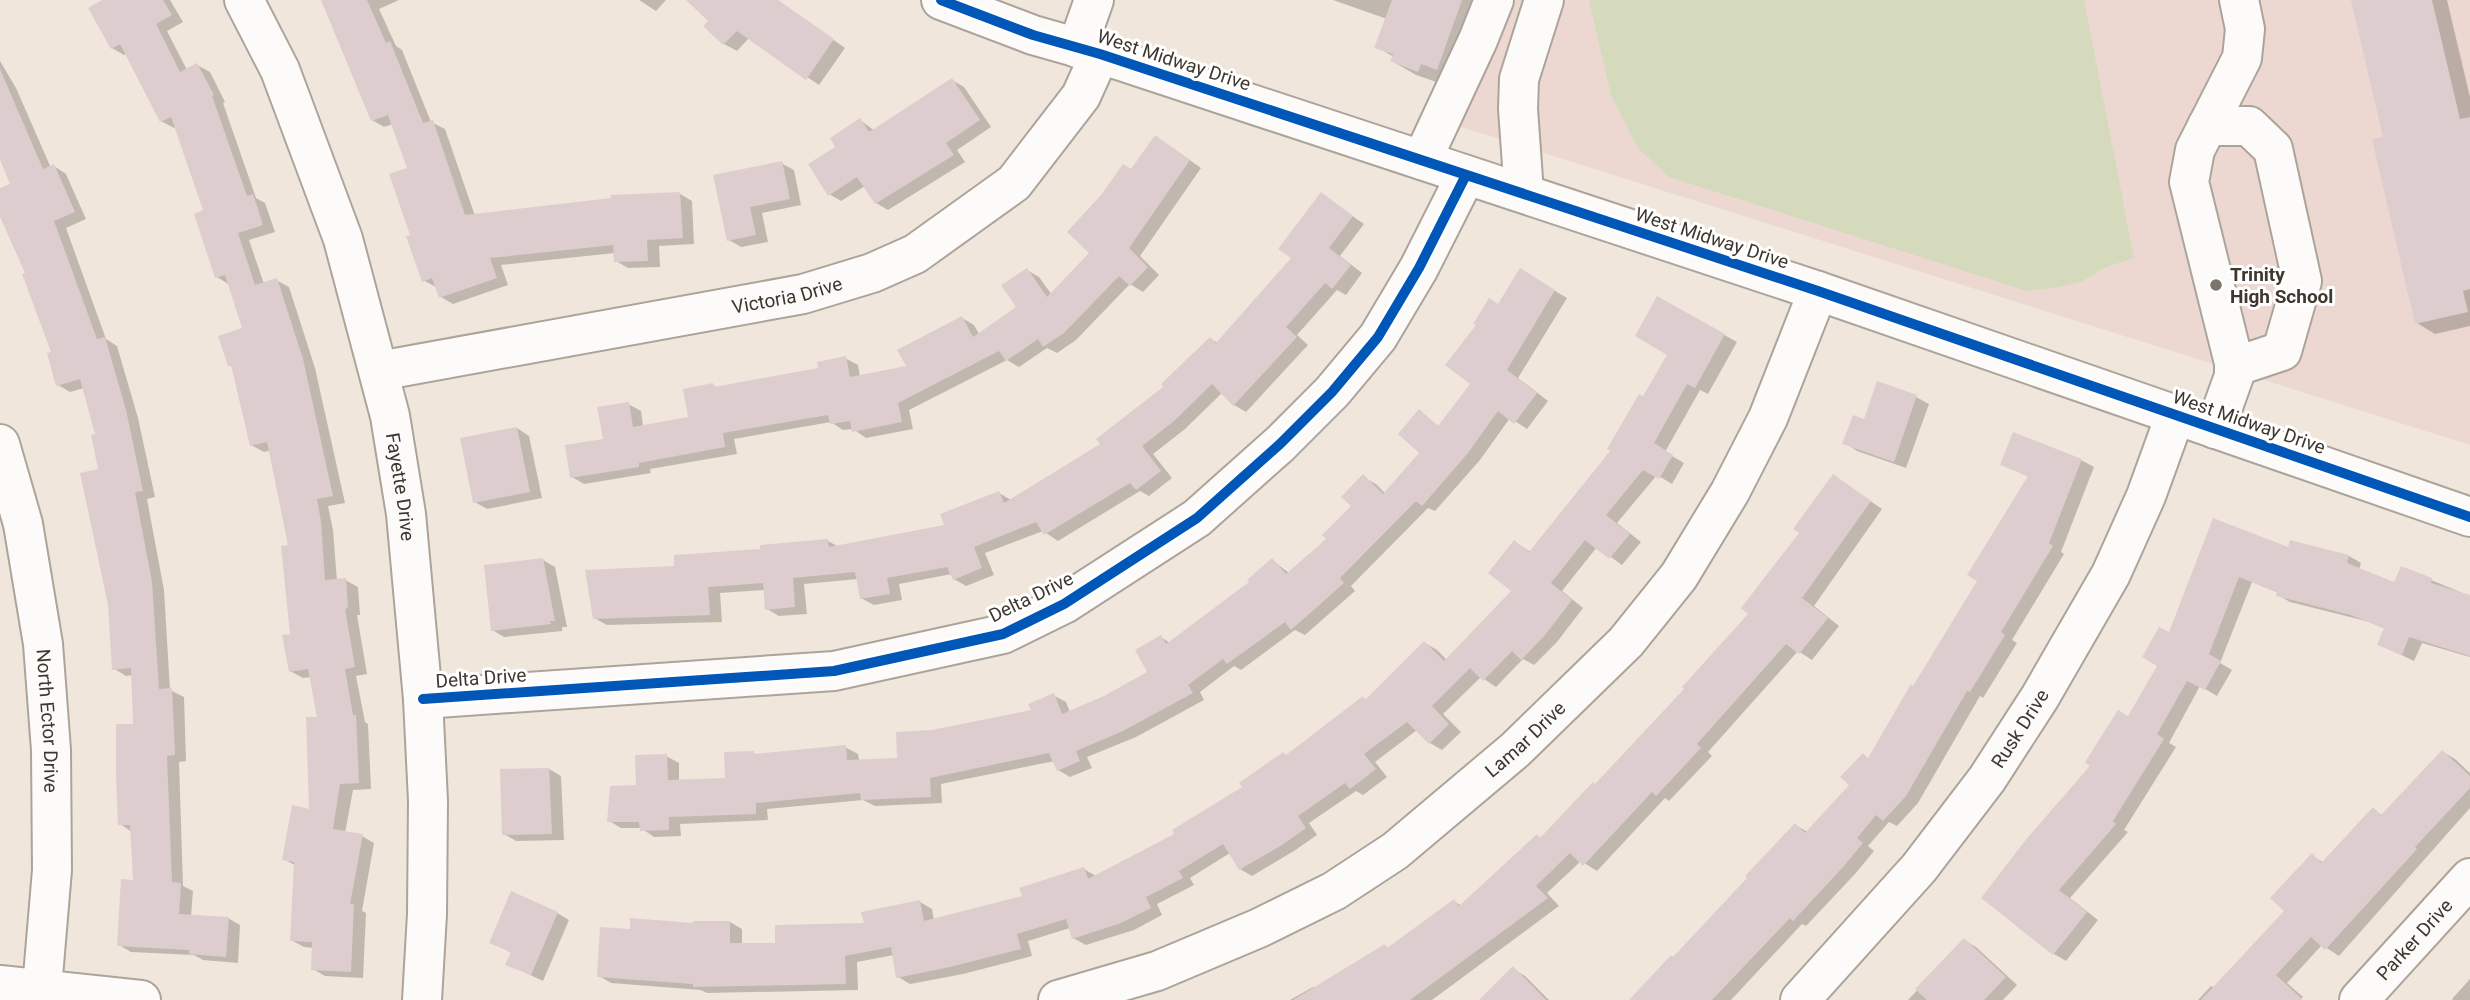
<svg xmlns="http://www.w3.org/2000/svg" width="2470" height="1000" font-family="Roboto,sans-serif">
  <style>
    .education { fill: #ecd8d0 }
    .green { fill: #d4dabb }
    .shadow { fill: #0003 }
    .building { fill: #decdcf }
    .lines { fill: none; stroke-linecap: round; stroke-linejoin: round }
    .minor-casing { stroke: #aca49b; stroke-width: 42 }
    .minor { stroke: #fdfbfa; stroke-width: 38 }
    .cycleway-casing { stroke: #fff; stroke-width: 15 }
    .cycleway { stroke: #0057b8; stroke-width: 10 }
    .poi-dot { fill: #7d746b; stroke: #fff; stroke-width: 2.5 }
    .labels { text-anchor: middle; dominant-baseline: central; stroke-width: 6; stroke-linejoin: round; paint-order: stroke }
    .street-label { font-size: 19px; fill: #3e372e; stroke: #fff }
    .poi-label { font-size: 19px; font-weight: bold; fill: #3e372e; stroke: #fff; text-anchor: start }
  </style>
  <rect width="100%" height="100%" fill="#f1e6db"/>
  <path class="education" d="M1497 0H2470V445L1455 125Z"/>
  <path class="green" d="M1589 0H2084L2134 258 2106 267 2081 282 2054 288 2027 291 1669 177 1637 147 1611 95Z"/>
  <path class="shadow" d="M102 0H170L183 22 167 31 187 70 197 65 210 72 225 102 223 103 256 198 265 203 275 232 249 240 264 284 276 280 289 287 315 368 345 503 328 506 333 530 337 581 345 580 358 587 360 615H357L367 674 356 676 365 722 368 724 371 789 353 790 345 833 362 836 374 843 362 911 366 913 363 978 325 976 313 969 314 948 304 947 291 940 296 866 284 859 311 811 319 718 312 677 303 678 290 671V547L271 450 264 452 251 445 233 367 229 365 244 329 230 285 217 277 206 211 177 127 174 128 161 121 127 54 124 55 112 48Z
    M323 0H399L379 9 396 46 402 50 431 122 445 129 475 216 680 194 692 201 694 244 659 246 660 267 628 268 616 261 615 253 501 265 508 285 453 304 441 297 436 287 423 280 412 236 409 169 393 124 384 127 372 120Z
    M639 0H666L656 11Z
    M688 0H777L845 48 819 85 749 38 737 51 724 44 705 26 710 21Z
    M1333 0H1491L1442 84 1416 75 1392 61 1394 57 1377 47 1387 19Z
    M2353 0H2447L2470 97V326L2435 334 2417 323 2385 138Z
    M0 61 16 88 51 168 54 166 66 174 86 219 66 228 106 339 117 346 138 418 155 497 147 499 164 590 170 690 184 697 186 761 179 762 183 886 193 891 191 916 228 918 240 925 238 963 203 960 194 955 131 952 119 945 135 882 132 832 120 824 135 725 133 675 126 676 113 668 98 435 84 388 70 392 58 385 53 353 27 274 0 213V190L13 185 0 155Z
    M952 80 964 87 991 127 957 150 965 162 888 210 876 203 865 186 841 201 829 194 838 147 860 120 875 131Z
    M1167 144 1201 168 1140 256 1159 275 1143 292 1130 284 1076 340 1057 353 1047 348 1019 367 1007 360 909 410 913 429 866 438 853 429 843 430 831 422 734 439 737 454 650 469 651 473 584 484 572 477 605 441 628 404 641 411 643 426 690 418 713 385 717 388 820 370 845 358 858 365 860 377 908 367 962 318 974 325 979 334 1019 307 1027 270 1039 277 1052 295 1091 253 1132 171Z
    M781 163 794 170 801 205 762 213 768 242 741 247 729 240 715 177Z
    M1321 194 1364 224 1340 256 1362 273 1346 295 1337 290 1297 335 1308 345 1246 412 1234 405 1223 392 1185 429 1153 454 1172 478 1149 496 1140 491 1058 541 1043 531 985 553 994 575 966 586 954 579 952 574 899 584 902 600 874 605 861 598 858 579 804 584 807 614 779 616 767 609 765 590 720 593 722 622 607 625 594 618 676 568 762 550 828 541 839 547 946 526 999 493 1011 500 1102 445 1166 387 1211 339 1218 343 1294 258Z
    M1520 270 1567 298 1518 378 1548 401 1527 429 1510 418 1480 460 1435 511 1428 508 1351 586 1355 591 1305 635 1295 630 1241 670 1234 666 1200 692 1204 700 1136 737 1087 757 1092 768 1070 777 1058 770 1055 761 941 784 942 803 875 806 863 800 767 809 768 820 680 824 681 836 654 837 641 828H621L609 821 666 756 679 763V781L727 780 753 753 758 755 845 747 858 754 859 761 899 759 932 732 1034 712 1053 695 1066 702 1070 712 1105 698 1150 673 1161 637 1170 643 1252 582 1272 560 1289 573 1329 539 1353 506 1363 477 1376 484 1386 494 1422 453 1419 412 1440 427 1473 384 1499 306Z
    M1658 298 1737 342 1708 394 1700 390 1665 452 1684 463 1672 484 1657 475 1617 523 1641 542 1622 565 1597 547 1562 591 1583 608 1557 642 1534 665 1523 659 1496 687 1481 677 1443 714 1461 732 1442 750 1430 743 1417 730 1375 762 1387 777 1363 795 1356 791 1309 823 1317 835 1294 851 1252 876 1240 869 1230 853 1190 878 1194 885 1157 904 1162 915 1134 930 1086 945 1073 938 1070 928 1028 941 1032 956 963 974 910 984 898 977 894 955 857 962 858 990 707 993 701 990 611 983 599 976 631 931 730 922 742 929V945L777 944 866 925 920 902 932 909 934 921 1024 898 1084 869 1096 876 1177 835 1245 788 1363 698 1367 701 1425 643 1437 650 1447 660 1514 591V542L1531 552 1613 450 1669 354Z
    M1916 397 1929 404 1906 468 1857 451 1845 443 1865 421Z
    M517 428 529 436 542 498 487 509 475 502Z
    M2014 434 2081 460 2094 467 2061 552 2064 554 2012 640 2017 643 1983 698 1980 696 1918 803 1897 826 1889 822 1868 846 1874 851 1855 874 1806 926 1802 924 1731 1000H1632L1674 959 1750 878 1795 825 1808 832 1851 785 1863 755 1869 759 1980 581 2029 477 2002 464Z
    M1834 476 1882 509 1814 606 1839 626 1812 660 1798 651 1708 752 1712 756 1669 801 1665 798 1597 871 1581 861 1547 893 1559 906 1432 1000H1290L1313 987 1316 988 1385 946 1389 949 1454 901 1462 906 1537 836 1542 839 1596 786 1687 689 1750 613 1802 533Z
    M2214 520 2289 549 2291 542 2349 556 2361 563 2359 570 2395 584 2402 568 2470 596V657L2422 643 2414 661 2380 645 2386 629 2366 621 2290 602 2278 595 2279 593 2252 582 2220 663 2232 670 2217 696 2200 686 2169 743 2176 747 2124 830 2128 832 2070 898 2098 920 2066 961 2054 954 1983 898 2129 718 2159 665Z
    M543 560 555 567 567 627H562V631L504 637 492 630Z
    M2443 752 2455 759 2470 773V808L2339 956 2322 945 2287 983 2303 997 2300 1000H2198L2211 986 2215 988 2286 911 2312 856 2324 863 2373 810 2384 816Z
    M549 769 561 776 564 840 516 841 504 834Z
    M557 913 569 920 543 981 507 964 512 953 491 942Z
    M1964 940 1976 947 2017 985 2003 1000H1908Z
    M1513 969 1525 976 1549 1000H1483Z
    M2470 979V1000H2453L2452 999Z"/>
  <path class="building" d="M102 0H163L172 15 156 24 180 72 197 63 214 95 212 96 247 196 253 194 263 225 238 233 255 285 277 278 303 359 333 496 317 499 321 522 325 580 346 578 348 608 345 609 355 667 345 669 353 715H356L359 783 340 784 333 829 363 834 350 904H354L351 972 311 970 312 942 290 941 294 862 282 860 292 805 309 809 306 717H317L308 669 289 672 282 635 290 634 281 546 288 545 267 442 250 446 231 365 228 366 218 336 242 328 225 275 215 278 194 214 203 210 171 117 160 122 120 44 111 49 88 8Z
    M321 0H367L386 43 390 41 423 123 433 120 465 215 611 198 610 195 680 192 683 238 647 240 648 261 614 262 613 245 490 258 497 278 439 298 432 278 422 282 406 236 410 235 389 174 407 168 388 115 371 121Z
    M686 0H778L834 39 806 80 737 31 723 45 703 26 708 21Z
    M1392 0H1462L1437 70 1421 64 1418 72 1390 61 1393 54 1374 48Z
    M2351 0H2432L2460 119 2470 117V289L2463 291 2468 312 2415 324 2372 139 2383 137Z
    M0 69 43 169 54 164 75 212 54 221 97 339 105 337 126 410 143 491 135 492 152 582 159 689 172 688 175 755 167 756 172 882 181 883 179 914 229 917 226 957 189 954V950L117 946 121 879 133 880 130 825H118L116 775V724H133L131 668 112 670 108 605 80 473 98 469 91 435 95 434 80 379 56 386 47 353 51 352 22 274 25 273 0 217V188L10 184 0 160Z
    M952 78 980 120 946 143 954 155 875 204 857 177 828 196 808 164 835 147 830 138 860 118 869 132Z
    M1155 135 1190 160 1129 248 1148 267 1130 286 1119 276 1064 333 1043 347 1038 339 1006 361 999 351 898 403 902 422 852 432 850 421 830 424 828 415 723 433 725 447 639 463V467L570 478 565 445 603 439 597 407 629 402 633 427 688 417 683 389 713 383 714 387 818 368 817 362 846 356 850 377 906 366 897 350 962 316 973 337 1016 307 1001 285 1027 268 1047 297 1089 253 1067 232 1101 195 1123 164 1131 169Z
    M782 161 790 199 750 207 756 235 727 241 713 175Z
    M1321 192 1353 216 1329 248 1351 265 1332 289 1325 283 1286 327 1297 337 1233 406 1212 384 1173 422 1142 446 1161 471 1136 490 1130 483 1044 535 1036 522 974 547 982 568 953 580 947 567 887 578 890 594 860 599 855 572 793 578 795 607 765 610 763 583 708 587 710 615 593 619 585 570 674 566V555L760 549V545L828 539 829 547 944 525 940 514 999 491 1004 503 1100 444 1096 439 1163 387 1161 384 1210 337 1216 343 1291 258 1278 249Z
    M1520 268 1555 290 1507 370 1537 393 1514 424 1498 411 1468 453 1422 506 1416 501 1340 578 1344 583 1291 630 1285 622 1227 664 1223 659 1188 685 1193 693 1123 731 1076 751 1080 761 1057 771 1049 753 930 778 931 797 861 800 860 793 756 803V814L669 817V830L640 831 639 822H607L610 786 636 785 635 755 667 754 668 780 725 778 724 752 754 751V754L846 745 847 760 897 758 896 732 932 730 1031 710 1028 704 1054 693 1062 714 1104 696 1147 672 1135 650 1161 635 1166 644 1249 582 1247 580 1272 558 1286 574 1326 539 1322 535 1351 506 1341 497 1363 474 1383 494 1419 453 1398 434 1419 409 1438 426 1470 384 1445 365 1476 325 1473 324 1489 298 1498 304Z
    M1657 296 1725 334 1695 388 1687 384 1654 443 1673 455 1659 479 1643 470 1606 515 1630 534 1609 559 1585 540 1551 583 1572 600 1545 635 1521 660 1512 651 1483 681 1470 668 1432 706 1449 724 1429 744 1407 722 1364 754 1376 769 1350 789 1345 783 1298 816 1306 828 1282 845 1239 870 1223 844 1179 871 1183 878 1146 897 1151 908 1121 923 1072 939 1066 919 1017 934 1021 949 950 967 896 978 891 947 845 956 846 984 693 987V984L597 977 600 927 630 929V918L693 923V921H730V943H775V925L864 923 861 912 920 900 924 921 1022 896 1019 888 1084 867 1088 879 1174 834 1172 830 1242 787 1239 783 1283 752 1286 755 1363 696 1365 700 1424 641 1444 661 1511 591 1488 573 1514 540 1529 552 1610 451 1607 449 1639 394 1643 396 1667 355 1635 336Z
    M1877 381 1917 395 1894 462 1842 444 1853 415 1864 419Z
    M517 427 530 492 473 503 460 438Z
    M2013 432 2082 459 2049 543 2053 546 2001 632 2005 635 1970 692 1967 691 1906 796 1883 821 1876 815 1857 838 1863 843 1843 867 1793 921 1790 918 1712 1000H1629L1671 955 1673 957 1747 878 1745 876 1795 823 1805 833 1849 785 1840 777 1863 753 1868 758 1911 684 1913 686 1977 581 1967 575 2028 476 2000 465Z
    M1833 474 1871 501 1802 598 1828 618 1799 654 1786 644 1697 744 1701 748 1656 796 1652 792 1583 866 1570 853 1536 886 1548 898 1410 1000H1293L1385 944 1387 948 1454 899 1459 906 1537 834 1540 838 1593 782 1595 784 1684 689 1682 687 1748 614 1741 608 1799 533 1793 529Z
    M2213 518 2288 547 2290 540 2349 555 2347 563 2394 582 2401 566 2432 578 2431 583 2470 595V656L2409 637 2402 655 2377 645 2384 628 2351 615 2276 596 2277 592 2239 577 2209 654 2221 661 2205 690 2187 681 2157 734 2164 739 2113 821 2116 824 2059 890 2087 912 2053 955 1981 898 2028 837 2090 766 2085 762 2118 710 2128 716 2157 666 2142 657 2159 627 2169 632Z
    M543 558 555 621H550L551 624 491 631 484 565Z
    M2442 750 2470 776V788L2415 847 2417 849 2325 950 2311 937 2276 975 2303 1000H2201L2284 911 2270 898 2312 853 2321 863 2373 807 2381 815Z
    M549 768 552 834 502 835 500 769Z
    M511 891 558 912 531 975 505 965 511 952 489 943Z
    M1964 938 2006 977 1984 1000H1927L1915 989Z
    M1513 966 1546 1000H1479Z"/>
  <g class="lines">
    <defs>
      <g id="minor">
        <path id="s1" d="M244 0 280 70 343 239 390 416 406 514 423 699 428 801 427 914 422 1000"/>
        <path d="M941 0 1033 35 1100 54 1818 291 2470 517"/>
        <path d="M1077 48 1094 0"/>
        <path d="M2207 126H2249L2273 149 2302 281 2282 351 2234 367"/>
        <path d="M1422 160 1478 40 1494 0"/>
        <path d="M1524 193 1518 109 1519 79 1544 0"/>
        <path id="s2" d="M379 371 803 294 872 273 915 254 1014 183 1081 96 1100 54"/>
        <path d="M2215 429 2234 376V363L2189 182 2195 150 2242 58 2245 29 2239 0"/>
        <path id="s3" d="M0 444 23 524 43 644 51 750 52 870 41 1000"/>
        <path d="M423 699 834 671 1003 634 1064 604 1197 518 1280 444 1332 392 1378 337 1419 268 1466 175"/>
        <path d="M0 985 141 1000"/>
        <path id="s4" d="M1058 1000 1157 971 1259 928 1334 891 1395 851 1515 750 1626 642 1679 576 1730 492 1768 418 1818 291"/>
        <path id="s5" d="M1800 1000 1919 868 1987 779 2040 697 2111 574 2146 496 2175 416"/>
        <path id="s6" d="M2359 1000 2470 878"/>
      </g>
    </defs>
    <use href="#minor" class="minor-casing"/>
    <use href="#minor" class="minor"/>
    <defs>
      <path id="cycleway" d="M941 0 1033 35 1100 54 1818 291 2470 517
        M423 699 834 671 1003 634 1064 604 1197 518 1280 444 1332 392 1378 337 1419 268 1466 175"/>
    </defs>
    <use href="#cycleway" class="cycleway-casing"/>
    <use href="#cycleway" class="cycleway"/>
  </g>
  <circle class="poi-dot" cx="2216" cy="285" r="7"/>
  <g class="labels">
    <g class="street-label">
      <text transform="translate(1174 60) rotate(18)">West Midway Drive</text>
      <text transform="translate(1712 238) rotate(18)">West Midway Drive</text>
      <text stroke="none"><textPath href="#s2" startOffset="415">Victoria Drive</textPath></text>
      <text transform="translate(2249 422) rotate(19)">West Midway Drive</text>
      <text stroke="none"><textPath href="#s1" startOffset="514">Fayette Drive</textPath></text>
      <text transform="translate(1031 597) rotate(-26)">Delta Drive</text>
      <text transform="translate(481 678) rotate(-4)">Delta Drive</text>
      <text stroke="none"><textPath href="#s3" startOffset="282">North Ector Drive</textPath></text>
      <text stroke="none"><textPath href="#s5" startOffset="350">Rusk Drive</textPath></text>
      <text stroke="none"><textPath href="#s4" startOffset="542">Lamar Drive</textPath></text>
      <text stroke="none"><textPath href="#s6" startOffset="82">Parker Drive</textPath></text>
    </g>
    <g class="poi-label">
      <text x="2230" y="274">Trinity<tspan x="2230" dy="22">High School</tspan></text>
    </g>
  </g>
</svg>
